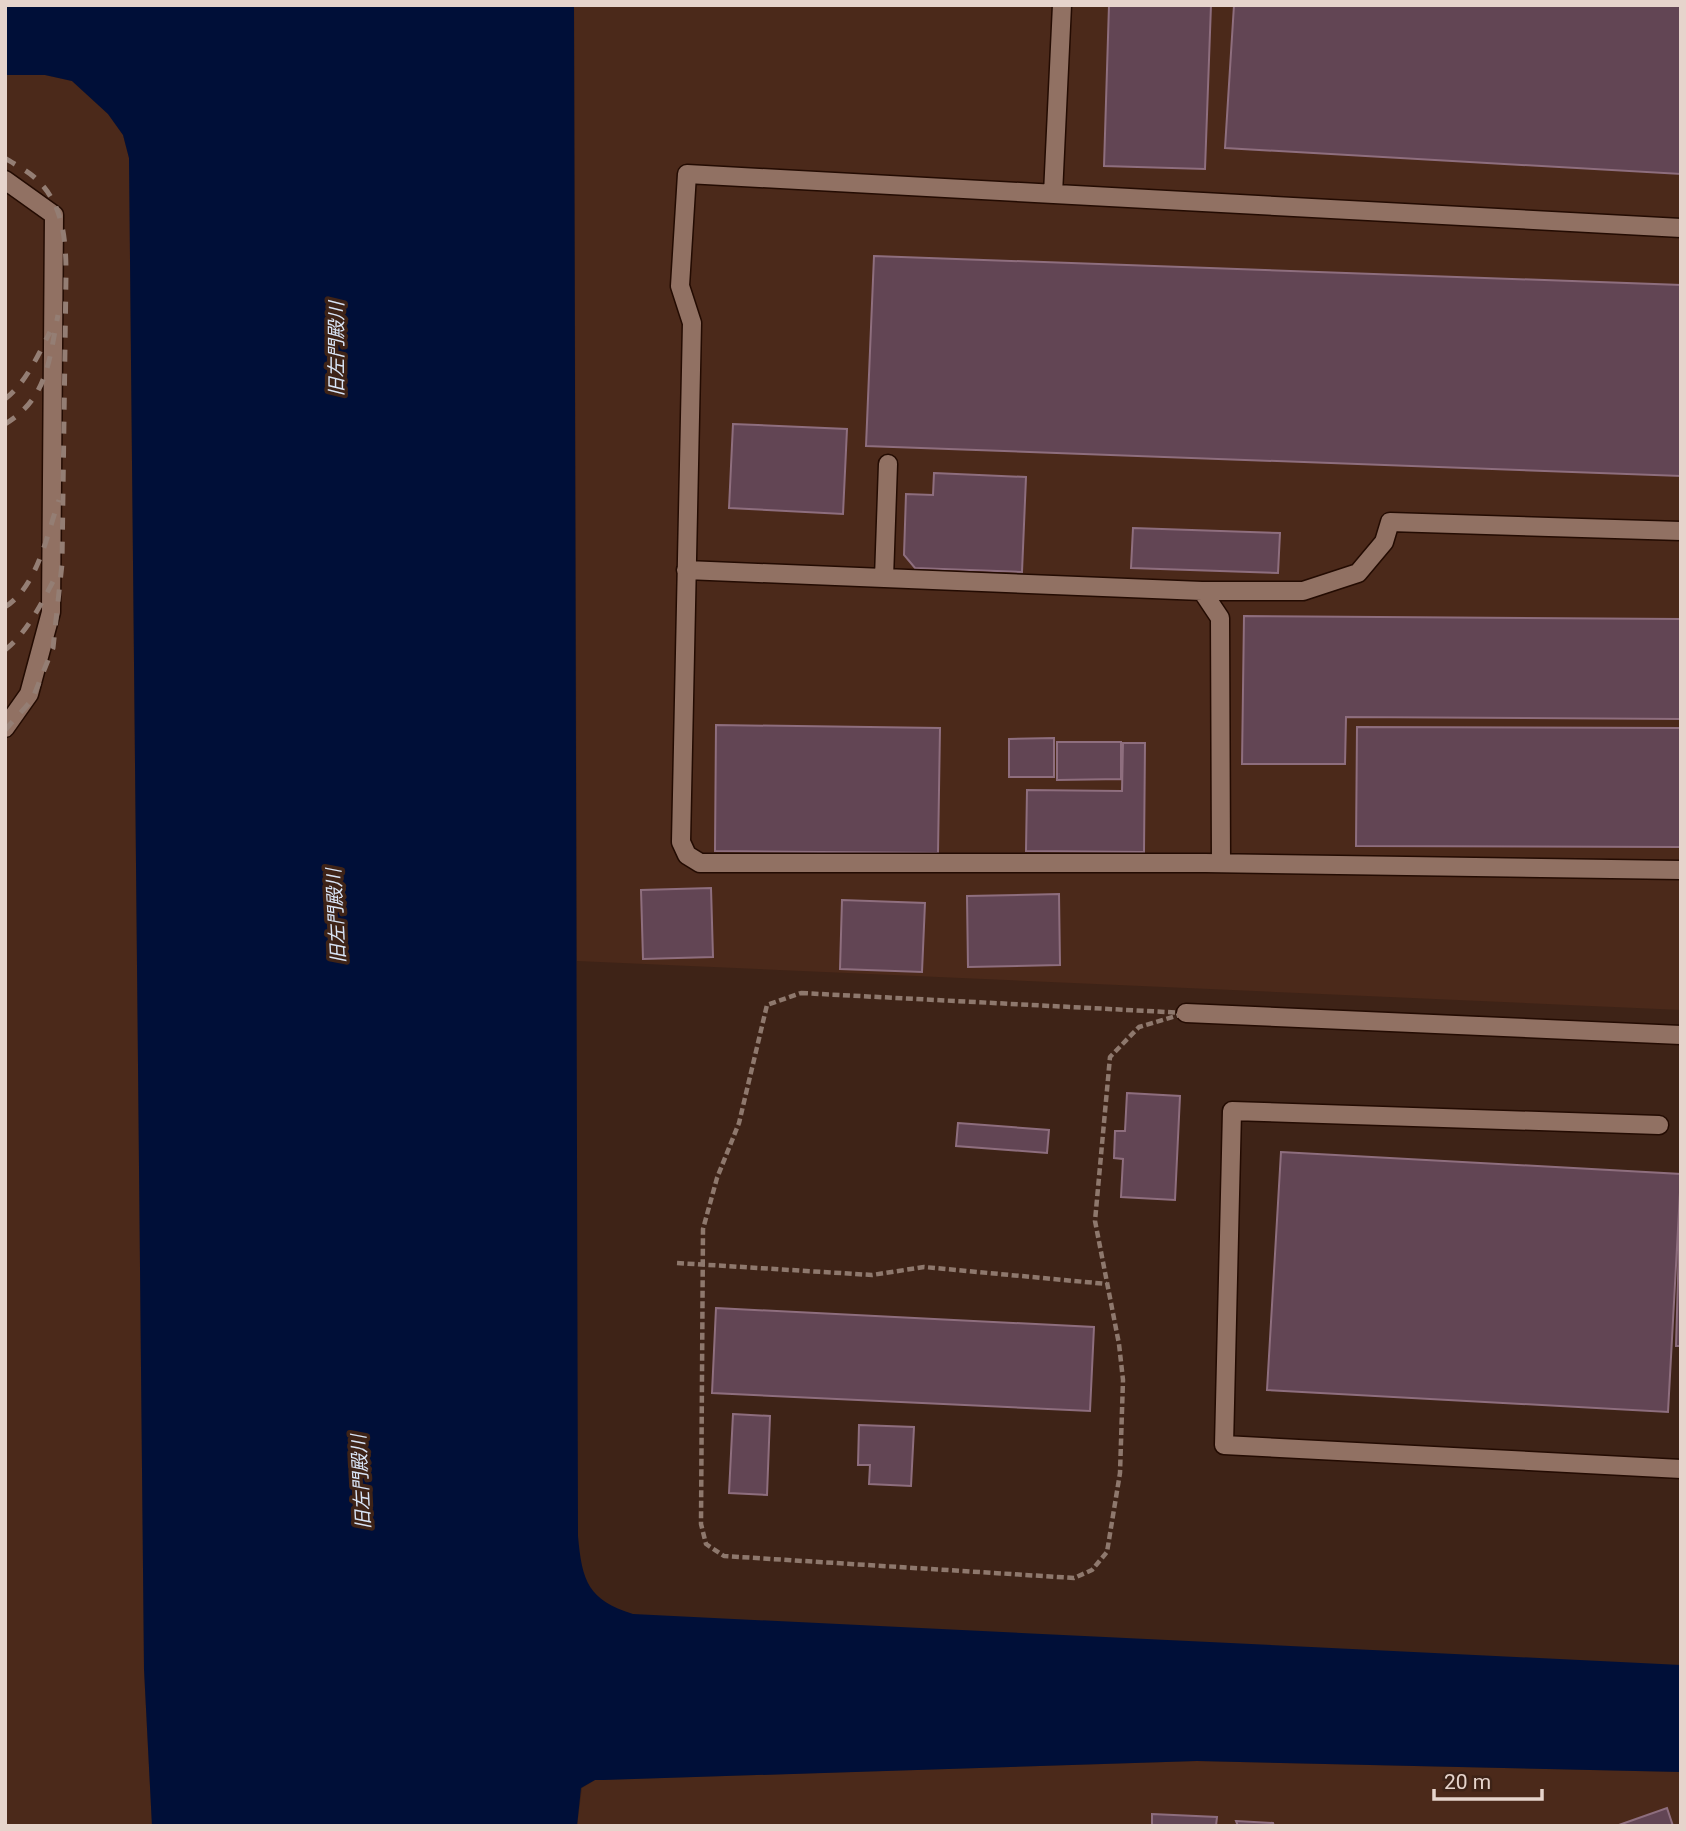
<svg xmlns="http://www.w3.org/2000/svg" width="1686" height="1831" font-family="Roboto,'Noto Sans JP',sans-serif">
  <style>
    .built { fill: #4b291a }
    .water { fill: #000f38 }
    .building { fill: #624554; stroke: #8e6e7e; stroke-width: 2 }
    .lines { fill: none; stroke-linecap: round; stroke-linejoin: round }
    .minor-casing { stroke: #230b02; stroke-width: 21 }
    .path { stroke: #8e786d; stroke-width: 4.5; stroke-dasharray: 7 3.5; stroke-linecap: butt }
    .minor { stroke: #917163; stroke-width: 18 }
    .rail { stroke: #947e74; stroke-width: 5; stroke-dasharray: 12 12; stroke-linecap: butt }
    .labels { text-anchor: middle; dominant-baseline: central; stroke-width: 7; stroke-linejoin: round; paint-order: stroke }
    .water-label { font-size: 19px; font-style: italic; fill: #d9e5f7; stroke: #3e2317 }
  </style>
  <rect width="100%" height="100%" fill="#3e2317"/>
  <path class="built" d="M574 5H1681V1010L577 961Z
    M5 75H45L72 81 108 114 123 135 129 158 144 1669 152 1826H5Z
    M1197 1761 1681 1772V1826H577L582 1788 595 1780Z"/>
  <path class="water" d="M5 5H574L578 1536C582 1581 588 1600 633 1614L1681 1665V1772L1197 1761 603 1780H595L581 1788 577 1826H152L144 1669 129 158 123 135 108 114 72 81 45 75H5Z"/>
  <path class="building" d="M1109 5H1211L1205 169 1104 166Z
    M1234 5H1681V174L1225 148Z
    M874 256 1681 285V476L866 446Z
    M733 424 847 429 843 514 729 508Z
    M934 473 1026 477 1022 572 915 568 904 555 906 494 933 495Z
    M1133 528 1280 533 1278 573 1131 568Z
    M1244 616 1681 619V719L1346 717 1345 764H1242Z
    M716 725 940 728 938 853 715 851Z
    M1357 727 1681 728V847L1356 846Z
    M1054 738V777H1009V739Z
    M1057 742H1121V779L1057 780Z
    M1123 743H1145L1144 852 1026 851 1027 790 1122 791Z
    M711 888 713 957 643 959 641 890Z
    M1059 894 1060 965 968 967 967 896Z
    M842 900 925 903 922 972 840 969Z
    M1127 1093 1180 1096 1175 1200 1121 1197 1123 1159 1114 1158 1115 1131H1125Z
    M958 1123 1049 1130 1047 1153 956 1146Z
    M1281 1152 1681 1174 1668 1412 1267 1390Z
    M1680 1211H1681V1346H1676Z
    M716 1308 1094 1327 1090 1411 712 1393Z
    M733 1414 770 1416 767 1495 729 1493Z
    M859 1425 914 1427 911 1486 869 1484 870 1465H858Z
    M1667 1808 1673 1826H1616Z
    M1152 1814 1217 1817 1216 1826H1152Z
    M1236 1821 1273 1823 1274 1826H1238Z"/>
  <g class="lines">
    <defs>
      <path id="minor" d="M5 180 54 215 51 612 29 694 5 728
        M1053 194 1062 5
        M1681 228 687 174 680 286 692 323 681 842 687 855 700 863H1205L1681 870
        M686 570 1202 591H1303L1358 573 1384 542 1390 522 1681 531
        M884 578 888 464
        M1202 591 1220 618 1221 863
        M1186 1013 1681 1035
        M1659 1125 1232 1111 1224 1445 1681 1469"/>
    </defs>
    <use href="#minor" class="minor-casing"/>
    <path class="path" d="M801 993 1186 1013 1139 1027 1110 1057 1095 1221 1119 1344 1123 1380 1120 1473 1107 1552 1092 1570 1074 1578 724 1556 706 1544 701 1524 703 1229 717 1178 739 1123 767 1005Z
      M677 1263 872 1275 924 1267 1107 1284"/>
    <use href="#minor" class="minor"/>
    <path class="rail" d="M5 158C14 164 26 170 34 177 63 202 66 238 66 275L62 564 53 648 32 700 5 730
      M5 399C26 383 38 355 50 332
      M5 424C48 398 49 360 58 315
      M5 607C38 586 47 534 59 500
      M5 650C29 631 43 600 57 574"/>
  </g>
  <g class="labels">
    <g class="water-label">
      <text transform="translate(336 349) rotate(-90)">旧左門殿川</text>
      <text transform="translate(336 916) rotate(-93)">旧左門殿川</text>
      <text transform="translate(361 1482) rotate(-93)">旧左門殿川</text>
    </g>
  </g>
  <rect width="1686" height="1831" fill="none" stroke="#e6d4cc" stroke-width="14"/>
  <path d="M1434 1789v10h108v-10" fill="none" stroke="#e6d4cc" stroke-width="3.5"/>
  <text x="1444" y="1789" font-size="21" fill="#e6d4cc" stroke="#3e2317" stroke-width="5" paint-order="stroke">20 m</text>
</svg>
